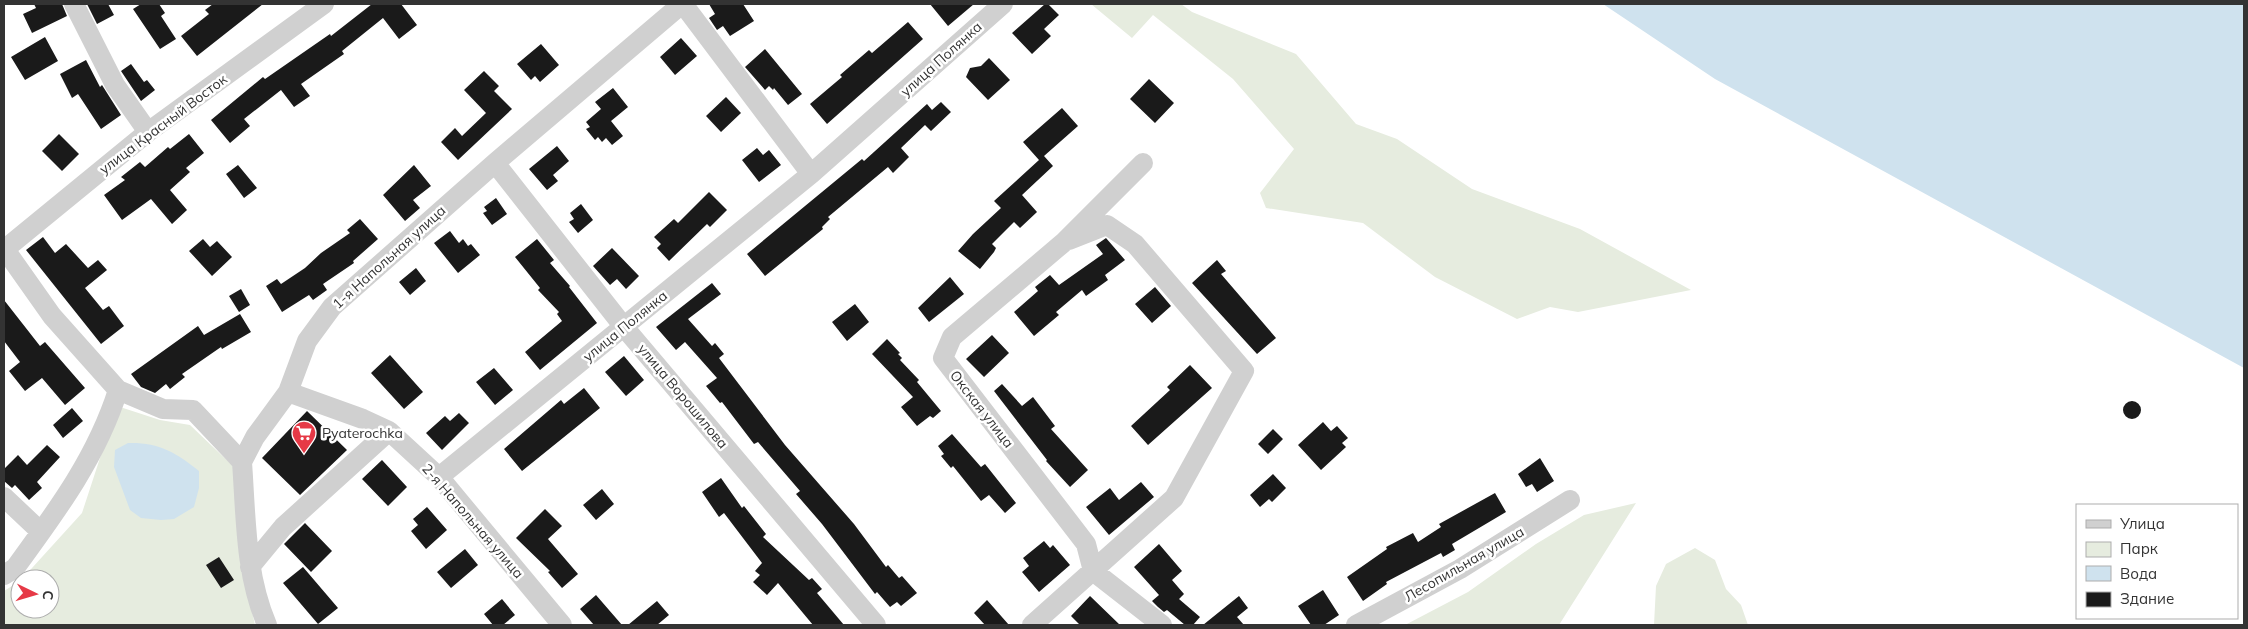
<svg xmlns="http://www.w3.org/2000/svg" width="2248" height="629" font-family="Mulish,sans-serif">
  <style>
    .green { fill: #e6ecdf }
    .water { fill: #cfe2ee }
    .building { fill: #1a1a1a }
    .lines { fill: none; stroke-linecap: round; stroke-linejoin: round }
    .minor { stroke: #d0d0d0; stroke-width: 20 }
    .labels { text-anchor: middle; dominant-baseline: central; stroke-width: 5; stroke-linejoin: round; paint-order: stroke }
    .street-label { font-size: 14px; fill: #333; stroke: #fff }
    .poi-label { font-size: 14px; fill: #333; stroke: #fff; text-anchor: start }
  </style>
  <rect width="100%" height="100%" fill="#fff"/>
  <path class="green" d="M1091 4H1181L1192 12 1296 54 1356 124 1397 139 1472 189 1580 229 1691 290 1578 312 1550 307 1517 319 1435 277 1363 223 1266 208 1260 193 1294 149 1233 79 1153 15 1132 38Z
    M117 406 160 420 190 425 234 467 243 571 255 625H4V591L20 581V609H50V579H22L82 513Z
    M1636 503 1559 625H1405L1468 592 1536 544 1584 515Z
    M1695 548 1715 560 1726 589 1741 605 1748 625H1654L1656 586 1666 564Z"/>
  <path class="water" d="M1603 4H2244V368L1715 79Z
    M128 443C157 442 176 452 199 471V488L194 507 174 519 161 520 141 518 130 510 114 467 115 450Z"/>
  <path class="building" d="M34 4H62L67 16 32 33 23 14 36 8Z
    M87 4H108L114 15 97 24Z
    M141 4H159L165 13 161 16 176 39 160 49 133 9Z
    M213 4H263L197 56 181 36 209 14 205 10Z
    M372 4H401L417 25 399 39 383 18 342 51 344 54 301 84 310 96 294 107 281 90 244 119 250 126 230 143 211 120 263 77 265 79 330 34 331 36Z
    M709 4H743L754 21 730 36 723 26 717 30 709 18 715 14Z
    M930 4H974L948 26Z
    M1045 4H1048L1059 15 1044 29 1051 36 1032 54 1012 33Z
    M908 22 923 39 827 124 810 104 842 77 840 75 869 50 872 53Z
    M45 37 58 61 25 80 11 57Z
    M681 38 697 56 675 75 660 57Z
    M541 44 559 65 540 82 535 76 531 80 517 64Z
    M765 49 802 94 788 105 774 88 773 90 769 86 765 90 745 67Z
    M989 58 1010 80 988 100 966 77 970 68 981 66Z
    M86 60 100 87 102 85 121 115 101 129 78 94 72 98 60 74Z
    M131 64 144 82 147 80 155 90 141 101 121 71Z
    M484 71 499 86 494 91 512 109 458 160 441 142 455 128 462 136 486 113 464 90Z
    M1149 79 1174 103 1155 123 1130 99Z
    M613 88 628 107 611 121 623 136 612 145 606 138 602 142 598 137 595 140 586 129 590 127 586 122 601 109 595 102Z
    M726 97 741 113 721 132 706 116Z
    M941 102 951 112 931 131 925 125 901 148 909 157 893 173 888 167 828 217 830 219 822 227 823 229 765 276 747 254 862 159 864 161 927 104 932 110Z
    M1062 108 1078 126 1044 156 1053 166 1022 195 1037 212 1020 228 1014 222 992 244 996 248 994 252 980 269 958 251 973 234 1001 208 994 201 1039 160 1023 142Z
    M59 134 79 154 62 171 42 151Z
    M189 134 204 153 186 168 190 172 170 190 187 210 172 224 151 199 122 220 104 195 125 180 121 177 140 162 145 167 168 147 170 149Z
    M557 146 569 161 553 175 558 181 547 190 529 169Z
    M757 148 763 155 769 150 781 165 759 182 742 160Z
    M238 165 257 188 244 198 226 174Z
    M414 165 431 186 413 200 420 208 405 221 383 195Z
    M709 192 727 210 710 227 707 224 669 261 657 248 661 244 654 237 674 219 678 223Z
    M496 198 507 214 492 225 483 213 487 211 484 207Z
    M581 204 593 220 578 233 569 222 574 219 570 213Z
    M360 219 378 239 353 261 354 263 323 284 327 290 313 300 309 295 282 312 266 286 277 279 281 284 305 268 321 253 350 233 347 230Z
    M450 231 459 243 463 239 468 246 471 244 480 255 458 273 434 243Z
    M43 237 55 253 66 244 88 268 98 260 107 270 85 288 103 310 109 306 124 326 101 344 26 250Z
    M1106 238 1125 260 1105 275 1108 280 1086 296 1082 290 1056 312 1059 315 1034 336 1014 312 1038 291 1035 287 1050 275 1059 285 1103 254 1096 245Z
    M203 239 210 247 217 241 232 257 212 276 189 251Z
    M537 239 554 260 550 263 570 286 569 287 597 323 540 370 525 352 562 321 557 314 559 312 538 290 540 288 515 257Z
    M612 248 639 276 626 289 617 279 610 285 593 266Z
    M1217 260 1226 271 1221 274 1276 338 1257 354 1192 283Z
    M416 268 426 281 410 295 399 282Z
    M950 277 964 294 929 322 918 308Z
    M712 283 721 294 688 319 712 346 715 343 724 354 719 358 785 445 854 524 886 567 888 565 899 578 902 576 917 593 901 606 897 602 890 607 877 592 875 594 822 524 796 494 800 491 758 442 754 444 722 402 720 403 706 386 717 378 685 342 676 350 656 327Z
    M1155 287 1171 306 1152 323 1135 304Z
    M241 289 250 305 239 312 229 296Z
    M4 300 40 346 45 342 85 388 65 405 42 378 25 391 9 371 20 362 4 341Z
    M855 304 869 322 847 341 832 322Z
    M240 314 251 332 222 349 221 347 182 374 185 377 170 389 166 384 155 393 141 387 131 374 198 326 204 335Z
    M992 335 1009 353 984 377 966 359Z
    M887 339 900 353 898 354 902 358 900 360 919 380 917 382 941 411 933 418 930 416 917 426 901 407 913 397 872 354Z
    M390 355 423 392 404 409 371 373Z
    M624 356 644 380 626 396 605 372Z
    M1190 365 1212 388 1148 445 1131 426 1170 390 1167 387Z
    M494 368 513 390 495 405 476 382Z
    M1002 384 1022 406 1033 397 1055 426 1051 429 1088 470 1070 487 1046 461 1047 460 994 391Z
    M584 388 600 408 522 471 504 449 561 400 564 404Z
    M2123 410a9 9 0 1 1 18 0a9 9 0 1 1-18 0Z
    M72 408 83 421 63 438 53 425Z
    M307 411 347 450 300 495 262 458Z
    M459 413 469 423 442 450 426 433 445 416 450 421Z
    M1323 422 1331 431 1337 426 1348 438 1342 443 1346 447 1321 470 1298 445Z
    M1273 429 1283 439 1268 454 1258 444Z
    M952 434 981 467 985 464 1016 503 1005 513 989 495 981 501 953 466 951 468 941 456 944 454 938 446Z
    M47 445 60 457 37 482 42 488 29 500 15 485 12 488 4 481V469L18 455 27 465Z
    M1540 458 1554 481 1537 492 1532 484 1526 487 1518 474Z
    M382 460 407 487 388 506 362 479Z
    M1273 474 1286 488 1272 502 1269 499 1260 507 1250 495Z
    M721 478 742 508 744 506 766 534 763 537 809 580 812 578 822 589 817 593 844 625H813L778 583 767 595 753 582 760 575 755 571 762 563 724 513 719 517 702 492Z
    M1141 482 1154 497 1109 535 1086 507 1110 488 1119 500Z
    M602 489 614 504 596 520 583 505Z
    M1495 493 1506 512 1452 544 1455 550 1443 557 1441 553 1386 582 1387 584 1363 601 1347 577 1387 549 1386 547 1413 533 1418 542 1441 527 1439 524Z
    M427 507 447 530 426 549 411 531 418 525 413 519Z
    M545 509 562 526 548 539 578 574 562 588 548 572 550 571 516 538Z
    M305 523 332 551 311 572 284 544Z
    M1044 541 1050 548 1053 545 1070 565 1039 592 1022 572 1029 566 1023 558Z
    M1159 544 1182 571 1172 580 1184 594 1179 599 1200 617 1193 625H1185L1167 610 1164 612 1158 607 1152 601 1159 595 1134 567Z
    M465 549 478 565 451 588 437 572Z
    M219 557 234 580 221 588 206 565Z
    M303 567 338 608 318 624 283 583Z
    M1323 590 1339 615 1324 625H1311L1298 606Z
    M596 595 622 625H594L580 609Z
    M1090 596 1120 625H1080L1071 616Z
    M1239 596 1248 608 1237 617 1244 625H1203Z
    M502 599 515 615 503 625H493L484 614Z
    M987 600 1009 625H985L974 613Z
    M657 601 669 615 657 625H628Z"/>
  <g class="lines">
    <path class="minor" d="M74 4 115 85 148 132
      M683 4 811 174
      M495 163 624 327 876 625
      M1143 163 1063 243 952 337 943 358 1086 544 1093 571 1162 625
      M4 248 52 316 118 390 163 409 193 410 242 462
      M5 249 148 132 324 4
      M288 392 363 419 389 431
      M242 462 255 437 288 392 307 341 332 307 495 163 682 4
      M242 462C246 517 245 574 267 625
      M439 477 811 174 1003 4
      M4 497 41 532
      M250 567 283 527 389 431 439 477 562 625
      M4 575 15 568C56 512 97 457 118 390
      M1032 625 1174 498 1244 371 1135 244 1107 225 1069 240
      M1356 625 1460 569 1570 500"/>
  </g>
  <defs>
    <symbol id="supermarket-pin" viewBox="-11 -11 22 30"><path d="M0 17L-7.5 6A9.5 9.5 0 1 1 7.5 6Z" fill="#e63946" stroke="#fff"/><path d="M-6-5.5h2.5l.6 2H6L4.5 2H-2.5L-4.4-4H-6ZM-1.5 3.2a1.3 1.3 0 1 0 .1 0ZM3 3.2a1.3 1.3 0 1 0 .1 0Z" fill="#fff"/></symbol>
  </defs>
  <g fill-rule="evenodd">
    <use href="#supermarket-pin" x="290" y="419" width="28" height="38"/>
  </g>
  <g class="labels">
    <g class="street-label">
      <text transform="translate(941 59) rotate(-42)">улица Полянка</text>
      <text transform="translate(163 124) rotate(-37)">улица Красный Восток</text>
      <text transform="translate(389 257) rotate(-42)">1-я Напольная улица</text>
      <text transform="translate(625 326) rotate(-39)">улица Полянка</text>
      <text transform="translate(683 396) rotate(50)">улица Ворошилова</text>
      <text transform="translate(982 409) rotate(52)">Окская улица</text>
      <text transform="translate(473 521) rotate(49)">2-я Напольная улица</text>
      <text transform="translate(1464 564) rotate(-30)">Лесопильная улица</text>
    </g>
    <g class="poi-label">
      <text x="322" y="433">Pyaterochka</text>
    </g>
  </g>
  <rect width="2248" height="629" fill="none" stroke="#333333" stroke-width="10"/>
  <rect x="2076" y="504" width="162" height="115" fill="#ffffff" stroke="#adadad"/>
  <rect x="2086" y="520" width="25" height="8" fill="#d0d0d0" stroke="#adadad"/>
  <text x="2120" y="529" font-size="15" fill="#333333">Улица</text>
  <rect x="2086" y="542" width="25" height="15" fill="#e6ecdf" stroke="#adadad"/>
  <text x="2120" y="554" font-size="15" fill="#333333">Парк</text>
  <rect x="2086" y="566" width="25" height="15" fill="#cfe2ee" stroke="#adadad"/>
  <text x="2120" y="579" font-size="15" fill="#333333">Вода</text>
  <rect x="2086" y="592" width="25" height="15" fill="#1a1a1a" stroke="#adadad"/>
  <text x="2120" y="604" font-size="15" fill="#333333">Здание</text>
  <g transform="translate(35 594) rotate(95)"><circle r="24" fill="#ffffff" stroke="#adadad"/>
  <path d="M0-4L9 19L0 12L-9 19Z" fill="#e63946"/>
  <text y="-8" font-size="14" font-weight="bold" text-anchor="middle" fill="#333333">С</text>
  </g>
</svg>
